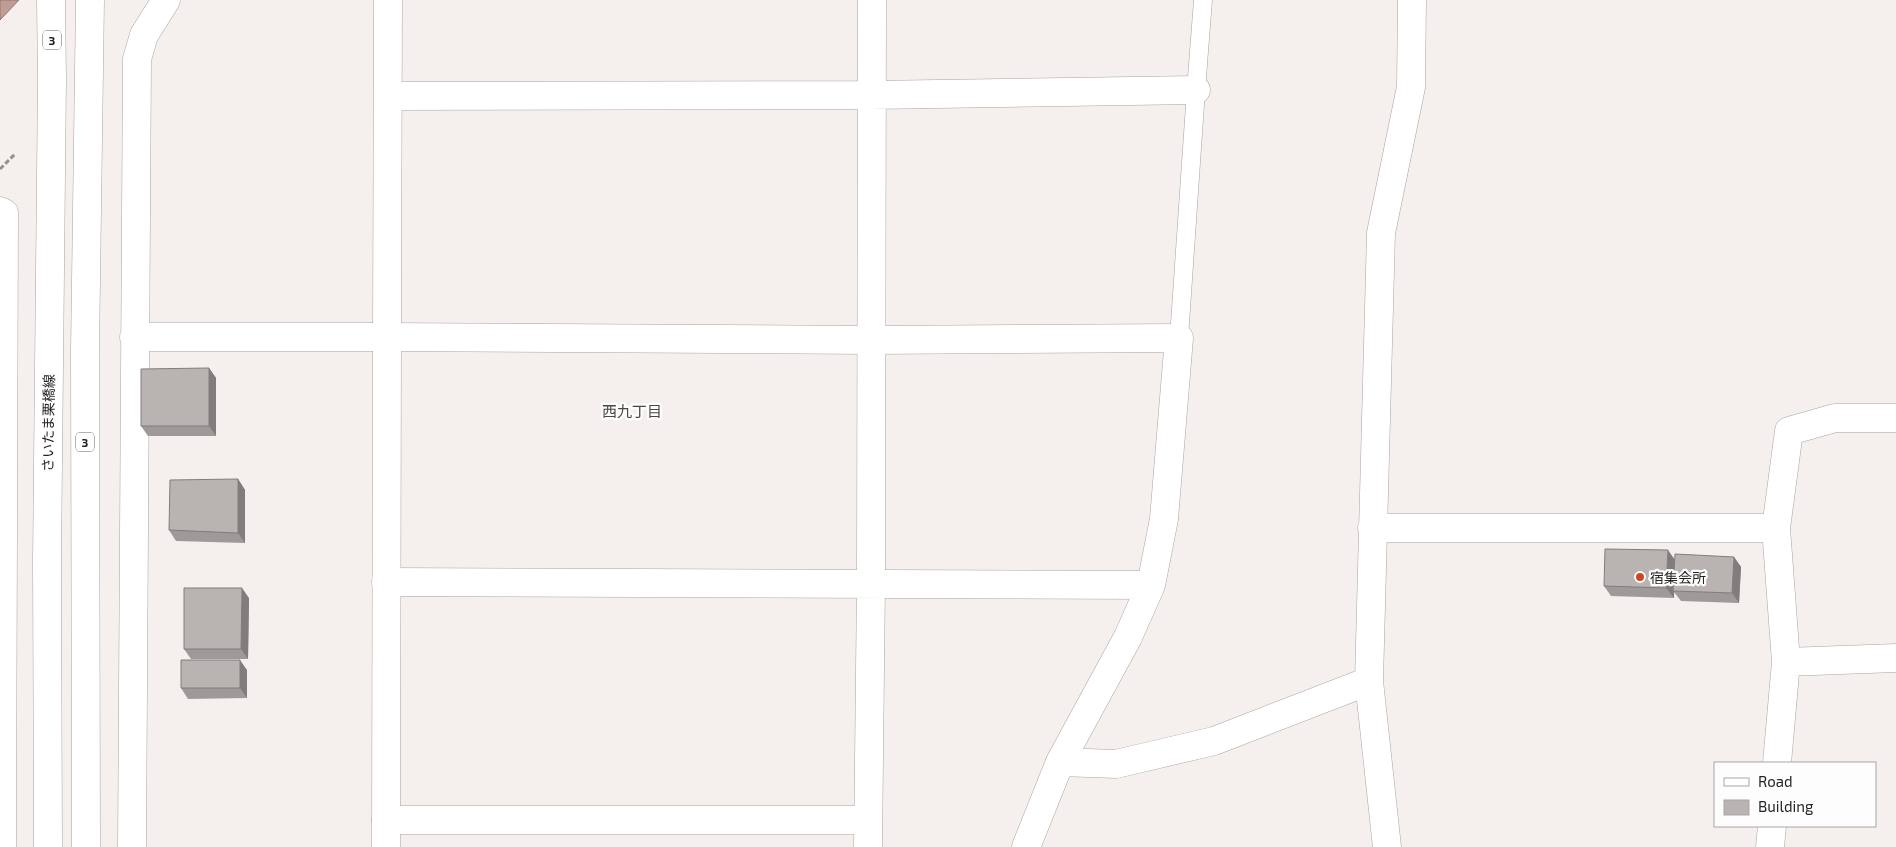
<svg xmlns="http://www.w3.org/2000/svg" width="1896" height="847" font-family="'Exo 2','Noto Sans JP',sans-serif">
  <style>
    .water { fill: #c09d94; stroke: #927972 }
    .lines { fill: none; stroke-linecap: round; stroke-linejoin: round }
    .service-casing { stroke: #aaa4a2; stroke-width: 19 }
    .minor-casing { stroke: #aaa4a2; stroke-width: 29 }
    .tertiary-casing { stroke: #aaa4a2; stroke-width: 29 }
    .primary-casing { stroke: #aaa4a2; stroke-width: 29 }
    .path { stroke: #969190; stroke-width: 3; stroke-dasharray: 5 2.5; stroke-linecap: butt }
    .service { stroke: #fff; stroke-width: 18 }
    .minor { stroke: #fff; stroke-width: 28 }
    .tertiary { stroke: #fff; stroke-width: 28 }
    .primary { stroke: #fff; stroke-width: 28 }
    .wall { fill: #9f9a99 }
    .shaded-wall { fill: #827d7d }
    .building { fill: #b9b3b2; stroke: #827d7d }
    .poi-dot { fill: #d14726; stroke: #fefdfd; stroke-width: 2 }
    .labels { text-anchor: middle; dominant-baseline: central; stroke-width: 4.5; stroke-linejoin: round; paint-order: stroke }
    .shield { fill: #fefdfd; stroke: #676564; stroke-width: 1 }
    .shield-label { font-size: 12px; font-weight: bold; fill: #262423 }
    .street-label { font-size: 14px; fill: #262423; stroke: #fefdfd }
    .poi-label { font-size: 14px; fill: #262423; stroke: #fefdfd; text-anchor: start }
    .neighbourhood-label { font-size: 15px; fill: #4b4645; stroke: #fefdfd }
  </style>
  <rect width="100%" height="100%" fill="#f5efed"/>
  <path class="water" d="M0 0H19L0 20Z"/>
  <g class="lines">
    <defs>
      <path id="service" d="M1179 338 1196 90 1203 0"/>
      <path id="minor" d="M388 96 871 95 1196 90
        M0 211 4 213 2 847
        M134 337H387L388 0
        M871 340 1179 338 1164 519 1151 585 1128 637 1060 762 1026 847
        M1372 528H1776L1786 662 1896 658
        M1776 528 1789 431 1835 418H1896
        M386 582 1151 585
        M1369 681 1387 847
        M1060 762 1116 764 1214 741 1369 681 1381 233 1411 87 1412 0
        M1777 763 1786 662
        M386 820H868
        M132 847 137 59 144 35 166 0
        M868 847 871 583 872 0
        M1770 847 1772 826"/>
      <path id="tertiary" d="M386 847 387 337 871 340"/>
      <path id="primary" d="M48 847 47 560 52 79 51 0
        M86 847 85 351 90 0"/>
    </defs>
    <use href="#service" class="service-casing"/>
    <use href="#minor" class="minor-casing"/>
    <use href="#tertiary" class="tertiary-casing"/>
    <use href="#primary" class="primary-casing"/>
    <path class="path" d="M0 169 15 154"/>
    <use href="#service" class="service"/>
    <use href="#minor" class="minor"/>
    <use href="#tertiary" class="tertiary"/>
    <use href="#primary" class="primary"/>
  </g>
  <path class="wall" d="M209 368 216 378V436H148L141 426Z
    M238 479 245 490V543L176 541 169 530Z
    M1734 557 1741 567 1739 603 1681 601 1674 592V598L1611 596 1604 586 1675 559Z
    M249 598 248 659H191L184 649Z
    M247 670V698L188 699 181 688Z"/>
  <path class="shaded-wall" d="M209 368 216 378V436L209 426Z
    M238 479 245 490V543L238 533Z
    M1668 550 1675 560 1674 598 1666 588Z
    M1734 557 1741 567 1739 603 1732 593Z
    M242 588 249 598 248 659 241 649Z
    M240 660 247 670V698L240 688Z"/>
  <path class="building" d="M209 368V426H141V369Z
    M238 479V533L169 530 170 480Z
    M1605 549 1668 550 1666 588 1604 586Z
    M1675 554 1734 557 1732 593 1673 591Z
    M184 588H242L241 649H184Z
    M181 660H240V688H181Z"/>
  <circle class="poi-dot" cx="1640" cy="577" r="5"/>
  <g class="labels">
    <g class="shield">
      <rect x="43" y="30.5" width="18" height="19" rx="4"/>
      <rect x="76" y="432.5" width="18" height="19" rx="4"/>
    </g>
    <g class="shield-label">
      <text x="52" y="40">3</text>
      <text x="85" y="442">3</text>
    </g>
    <g class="street-label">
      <text transform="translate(48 423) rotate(-89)">さいたま栗橋線</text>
    </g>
    <g class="poi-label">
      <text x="1650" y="577">宿集会所</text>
    </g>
    <g class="neighbourhood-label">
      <text x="632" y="411">西九丁目</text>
    </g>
  </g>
  <rect x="1714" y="762" width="162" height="65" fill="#fefdfd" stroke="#a8a6a6"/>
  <rect x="1724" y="778" width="25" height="8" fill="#ffffff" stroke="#a8a6a6"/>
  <text x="1758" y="787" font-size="15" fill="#262423">Road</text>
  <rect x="1724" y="800" width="25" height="15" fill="#b9b3b2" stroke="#a8a6a6"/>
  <text x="1758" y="812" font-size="15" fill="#262423">Building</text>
</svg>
